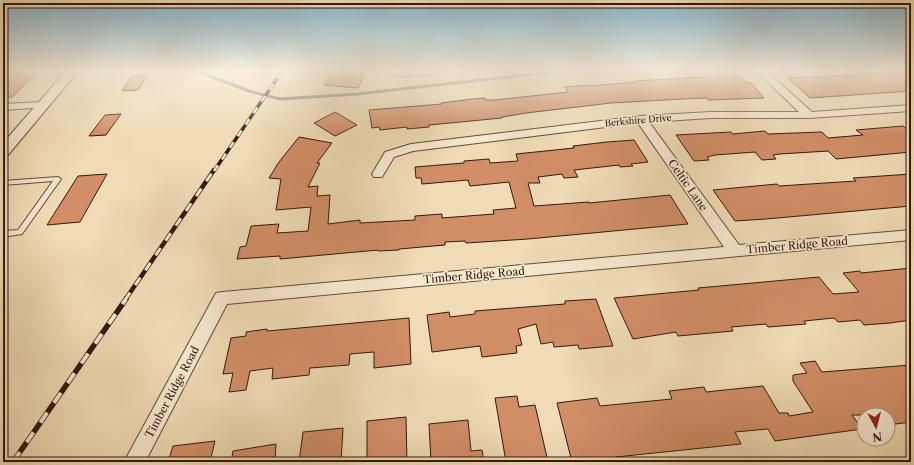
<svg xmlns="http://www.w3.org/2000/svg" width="914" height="465" font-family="'Libre Caslon Text',serif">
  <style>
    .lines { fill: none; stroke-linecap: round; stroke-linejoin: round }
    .stream { stroke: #717a6b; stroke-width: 3 }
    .building { fill: #d18e67; stroke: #33190f }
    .service-casing { stroke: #624a38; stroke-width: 2 }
    .minor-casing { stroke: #624a38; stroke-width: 2 }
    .tertiary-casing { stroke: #624a38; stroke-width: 2 }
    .path { stroke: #33190f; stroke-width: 2; stroke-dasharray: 1 1.5; stroke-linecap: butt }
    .service { fill: #f5e8cf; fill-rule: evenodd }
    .minor { fill: #f5e8cf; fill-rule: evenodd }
    .tertiary { fill: #f5e8cf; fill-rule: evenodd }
    .rail-far2-casing { stroke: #33190f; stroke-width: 3.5 }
    .rail-far1-casing { stroke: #33190f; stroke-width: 4.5 }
    .rail-casing { stroke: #33190f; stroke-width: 5.5 }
    .rail-far2 { stroke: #f5e8cf; stroke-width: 2.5; stroke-dasharray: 7; stroke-linecap: butt }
    .rail-far1 { stroke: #f5e8cf; stroke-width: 3; stroke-dasharray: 9; stroke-linecap: butt }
    .rail { stroke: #f5e8cf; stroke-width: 4; stroke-dasharray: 12; stroke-linecap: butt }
    .labels { text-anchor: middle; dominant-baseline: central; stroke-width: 3.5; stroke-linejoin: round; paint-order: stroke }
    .far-street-label { font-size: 9px; fill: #33190f; stroke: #f5e8cf }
    .street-label { font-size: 11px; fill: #33190f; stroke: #f5e8cf }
  </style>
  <rect width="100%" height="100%" fill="#efdbb5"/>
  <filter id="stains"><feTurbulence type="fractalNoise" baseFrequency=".005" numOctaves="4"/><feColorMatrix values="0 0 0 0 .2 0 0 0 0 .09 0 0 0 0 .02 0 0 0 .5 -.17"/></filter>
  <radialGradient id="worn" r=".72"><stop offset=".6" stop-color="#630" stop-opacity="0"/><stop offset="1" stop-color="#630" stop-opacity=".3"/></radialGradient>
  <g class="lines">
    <path class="stream" d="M194 70 249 91 280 99 357 94 525 75 586 70"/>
  </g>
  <path class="building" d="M3 70H39L12 97H3Z
    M334 70H364L361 75H364L358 88 324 85Z
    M698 70H732L747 83H751L764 98 708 100 707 98 683 99 611 103 526 113 502 117V118L429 125V127L407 129V127L380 130 379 127 372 128 369 110 442 104 441 103 473 99 485 98 486 100H495L568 92 565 87 588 85 589 86 636 82 635 81 706 77Z
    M901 71 911 77V91L810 98 788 78 859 75 858 74Z
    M148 75 138 90 122 91 132 76Z
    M335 112 357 125 335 136 314 123Z
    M121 114 106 135 89 136 105 115Z
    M903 126 911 132V152L836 159 828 151 780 154 773 155 776 159 762 160 755 152 715 155 707 157 709 160 694 161 676 135 731 132 733 134 765 131 768 134 822 132 828 138 863 135 856 130Z
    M299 137 332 143 317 163H320L308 187 318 186 317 196 330 195 328 224 360 220V223L415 220V216L442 214V218L494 214 493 210 516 208 509 182 470 186 468 180 422 184 421 178H416L415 167 464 163V161L489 159 490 163 518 161 516 154 574 148 573 146 607 142 634 140 648 162 631 164 633 166 620 167 619 165 574 170 578 177 564 178 562 174 538 177 540 183H528L534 206 589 202V203L670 195 688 224 528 239 466 243 465 241 445 242V245L399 249V250L378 251V250L280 259V256L237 259 240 247 246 246 251 226 279 224 277 233 308 231 311 207 276 210 281 179 269 178 279 162Z
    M107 174 80 222 47 225 78 176Z
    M911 174V206L766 219 735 221 713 190 777 184 779 186 856 181 853 178Z
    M911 268V320L890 323 864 325 860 320 838 322 834 318 804 321 806 324 768 327 766 324 731 327 733 331 678 336 676 332 633 339 614 298 699 290 698 288 819 277 833 294 859 292 843 273 860 271 861 273Z
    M596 299 613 346 579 349 578 345 554 347 553 342 541 344 536 324 518 329 522 345 516 346 517 353 482 357 480 346 432 352 427 315 449 312 450 317 475 314V311L565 304V301Z
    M409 318 411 364 374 368V352L350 354 349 365 310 368 309 375 272 379 273 368 250 371 246 390 229 392 233 373 223 374 231 338 246 336V332L267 329V331Z
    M815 361 822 372 911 365V422L888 425V415H852L862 429 775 441 768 429 735 432 741 444 616 457 617 459 588 462H572L557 403 597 398 600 406 672 399 669 391 704 387 706 392 763 386 779 413H788L789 416 813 412 793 381V375L807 373 800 363Z
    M517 396 519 407 535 405 548 462H506L495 398Z
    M406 417 407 462H367V421Z
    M468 420 471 451 482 450 484 462H431L429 424Z
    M343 428 341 462H299L303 432Z
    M215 441 210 462H168L173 446Z
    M276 444 275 462H231L233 451Z"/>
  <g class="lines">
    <defs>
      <path id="service" d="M58 177 61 179 22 234 3 237V231L18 230 53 181 3 185V181Z"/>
      <path id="minor" d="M391 70H443C437 76 400 77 391 75L389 73Z
        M755 70H765L812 112 911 105V111L809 118H711L649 122 739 245 911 230V240L227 304 145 462H124L216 293 222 292 724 247 638 123 413 151 394 157 382 177H374L372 174 385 152 411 144 641 116 711 112H799Z
        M43 102 48 105 47 107 3 110V104Z"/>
      <path id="tertiary" d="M67 70H79L8 155 3 157V143Z"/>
    </defs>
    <use href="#service" class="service-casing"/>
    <use href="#minor" class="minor-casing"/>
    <use href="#tertiary" class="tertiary-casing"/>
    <path class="path" d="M449 72 465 70
      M777 72 814 70"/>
    <use href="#service" class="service"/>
    <use href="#minor" class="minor"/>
    <use href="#tertiary" class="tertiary"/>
    <defs>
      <path id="rail-far2" d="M214 171 283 70"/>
      <path id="rail-far1" d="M125 300 214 170"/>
      <path id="rail" d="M13 462 126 299"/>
    </defs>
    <use href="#rail-far2" class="rail-far2-casing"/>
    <use href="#rail-far1" class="rail-far1-casing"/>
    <use href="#rail" class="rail-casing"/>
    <use href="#rail-far2" class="rail-far2"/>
    <use href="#rail-far1" class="rail-far1"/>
    <use href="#rail" class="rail"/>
  </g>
  <linearGradient id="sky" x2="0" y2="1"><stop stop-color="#89b7cf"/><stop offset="0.52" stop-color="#f8efde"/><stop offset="1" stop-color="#f8efde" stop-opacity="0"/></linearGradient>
  <rect width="914" height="135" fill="url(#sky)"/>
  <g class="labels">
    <g class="far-street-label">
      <text transform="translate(638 120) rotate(-5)">Berkshire Drive</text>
    </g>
    <g class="street-label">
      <text transform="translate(688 185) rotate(55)">Celtic Lane</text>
      <text transform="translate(797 245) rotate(-5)">Timber Ridge Road</text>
      <text transform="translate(474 275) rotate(-5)">Timber Ridge Road</text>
      <text transform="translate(172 392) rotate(-62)">Timber Ridge Road</text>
    </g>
  </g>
  <rect width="914" height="465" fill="none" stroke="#efdbb5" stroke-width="16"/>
  <rect x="4" y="4" width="906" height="457" fill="none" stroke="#33190f" stroke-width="2"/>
  <rect x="8" y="8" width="898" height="449" fill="none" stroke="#33190f"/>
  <g transform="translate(876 427) rotate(173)"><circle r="19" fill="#f5e8cf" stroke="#a79582"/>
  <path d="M0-3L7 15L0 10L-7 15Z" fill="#8f2418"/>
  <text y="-6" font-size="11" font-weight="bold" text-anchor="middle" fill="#33190f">N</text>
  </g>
  <rect width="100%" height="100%" filter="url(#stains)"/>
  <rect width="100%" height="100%" fill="url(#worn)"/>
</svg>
